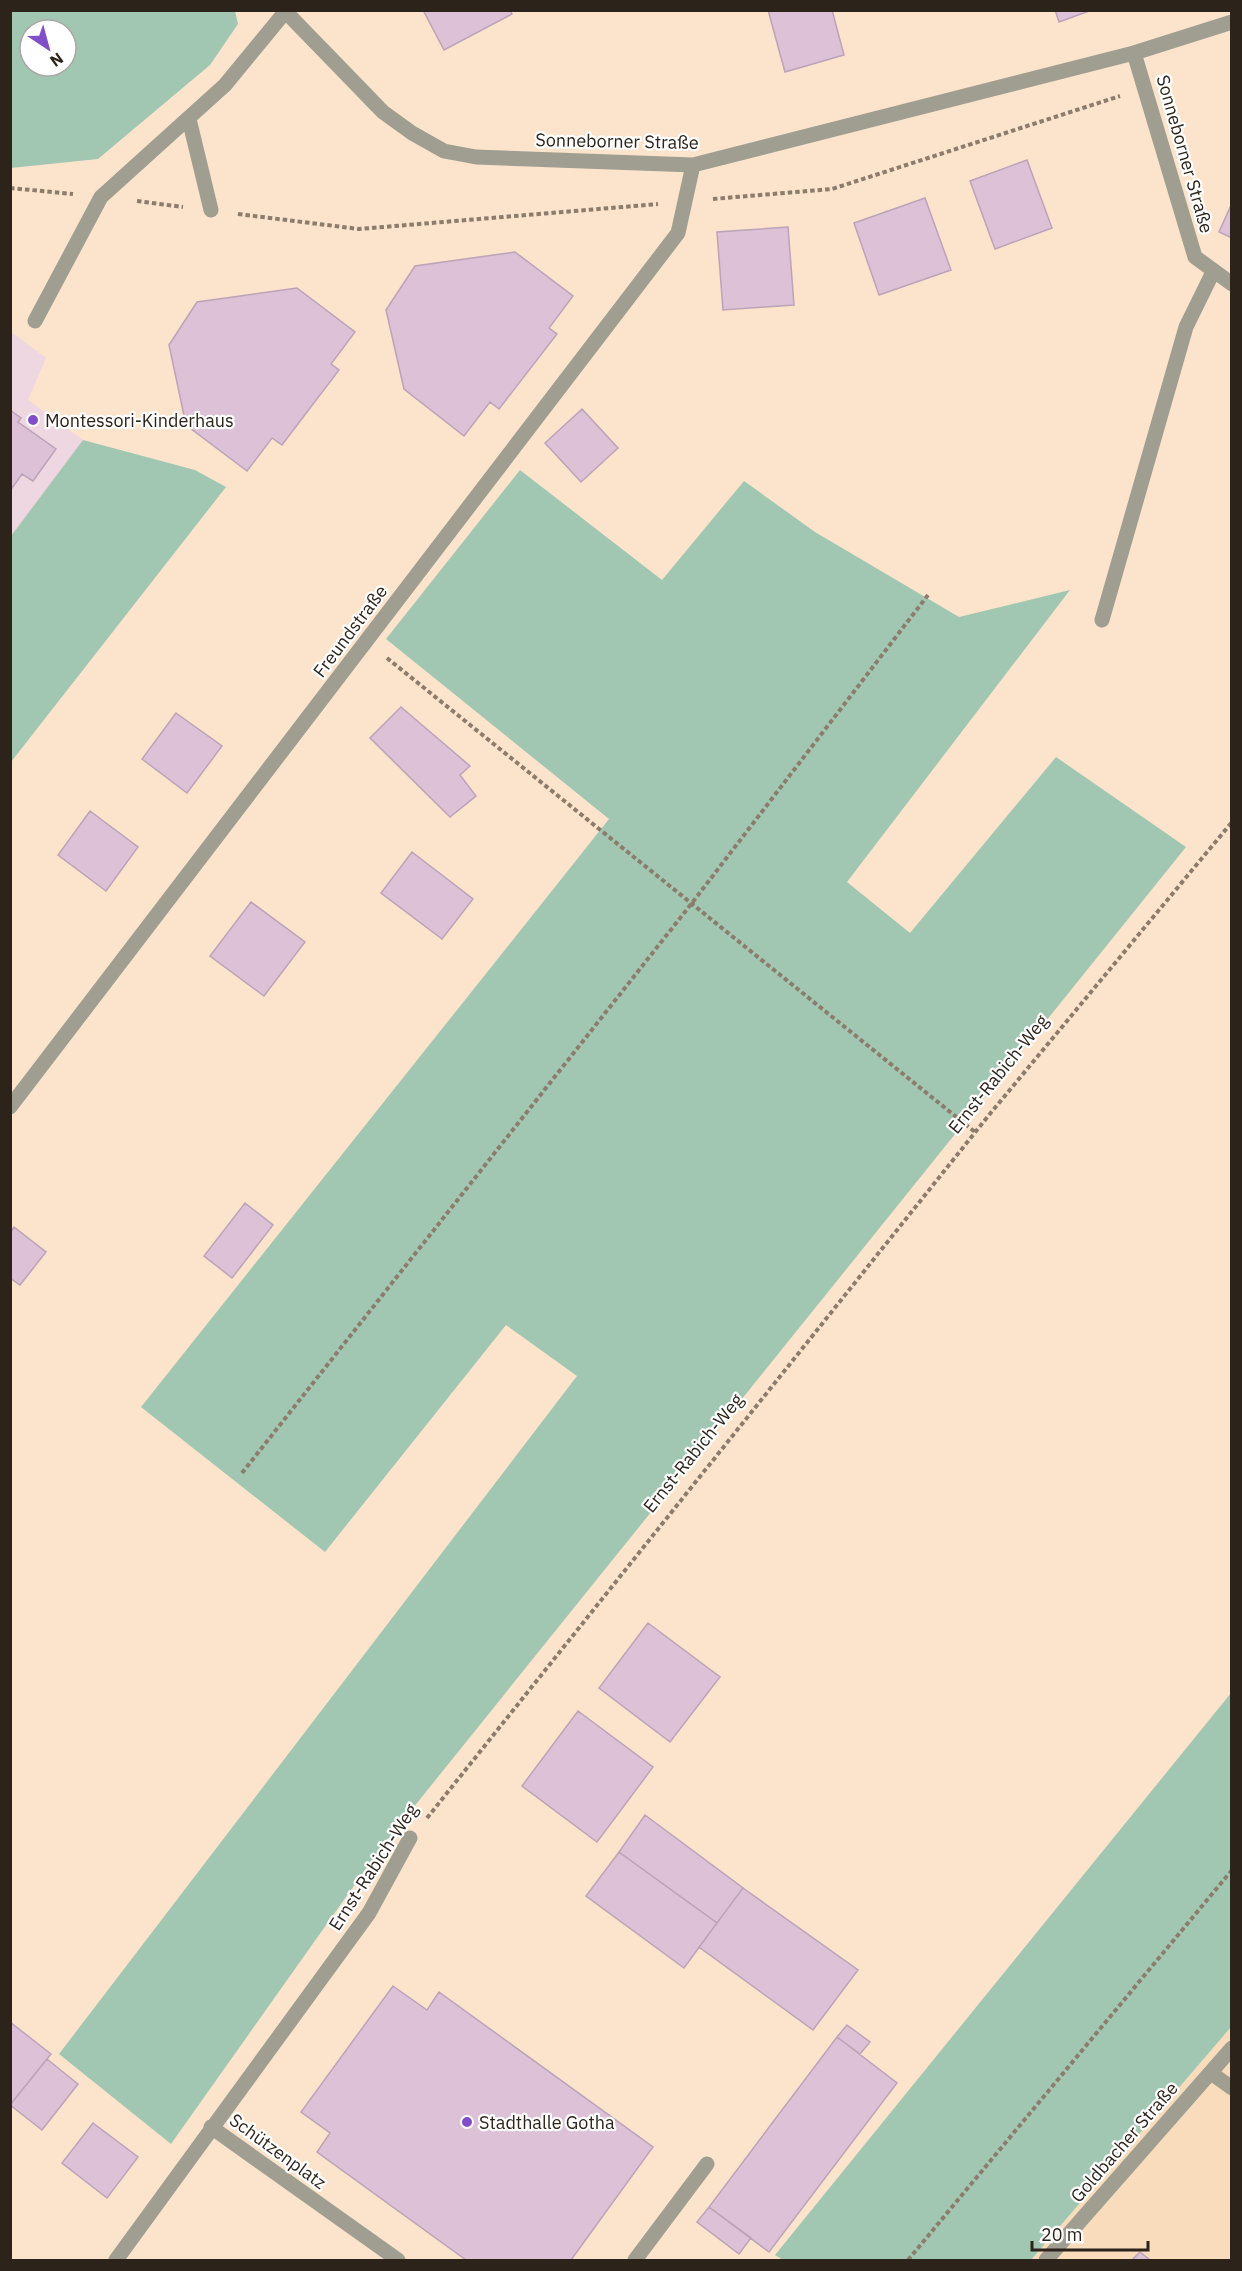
<svg xmlns="http://www.w3.org/2000/svg" width="1242" height="2271" font-family="'IBM Plex Sans',sans-serif">
  <style>
    .built { fill: #f8dcbc }
    .education { fill: #efd7e2 }
    .green { fill: #a1c7b3; fill-rule: evenodd }
    .building { fill: #dcc1d7; stroke: #bca3b8; stroke-width: 1.5 }
    .lines { fill: none; stroke-linecap: round; stroke-linejoin: round }
    .path { stroke: #8c7c6c; stroke-width: 4; stroke-dasharray: 4.5 3; stroke-linecap: butt }
    .minor { stroke: #9f9e91; stroke-width: 15 }
    .poi-dot { fill: #804ec6; stroke: #fff; stroke-width: 2 }
    .labels { text-anchor: middle; dominant-baseline: central; stroke-width: 4.5; stroke-linejoin: round; paint-order: stroke }
    .street-label { font-size: 18px; fill: #2c231a; stroke: #fff }
    .poi-label { font-size: 18px; fill: #2c231a; stroke: #fff; text-anchor: start }
  </style>
  <rect width="100%" height="100%" fill="#fbe4cb"/>
  <path class="built" d="M1231 2027V2260H1031Z"/>
  <path class="education" d="M10 331 46 358 28 400 83 440 11 536Z"/>
  <path class="green" d="M11 10 235 11 238 24 210 65 98 159 11 168ZM30 30H66V66H30Z
    M83 440 195 470 226 487 11 762V536Z
    M520 470 662 580 744 481 815 532 959 617 1070 590 847 882 910 933 1056 757 1186 847 380 1849 171 2144 59 2054 577 1376 506 1325 325 1552 141 1407 609 819 386 639Z
    M1231 1693V2027L1031 2260H783L775 2255Z"/>
  <path class="building" d="M423 10H510L512 14 444 50Z
    M768 10H832L844 55 785 72Z
    M1055 10H1092L1059 22Z
    M1027 160 1052 228 995 249 970 181Z
    M925 198 951 270 879 295 854 223Z
    M1232 203V238L1219 232Z
    M788 227 794 305 723 310 717 232Z
    M515 252 573 296 549 328 557 334 499 409 490 402 464 436 404 389 386 310 415 266Z
    M297 288 355 332 331 364 339 370 282 445 272 438 247 471 186 425 169 345 197 302Z
    M582 409 618 448 581 482 545 443Z
    M10 410 21 418 18 422 56 449 33 481 22 474 10 491Z
    M401 707 470 766 460 775 476 796 450 817 370 738Z
    M176 713 222 746 187 793 142 759Z
    M90 811 138 847 106 891 58 855Z
    M412 852 473 899 442 939 381 893Z
    M251 902 305 942 264 996 210 956Z
    M245 1203 273 1225 232 1278 204 1256Z
    M14 1227 46 1252 20 1285 10 1278V1233Z
    M648 1623 720 1677 670 1742 599 1688Z
    M578 1711 653 1767 597 1842 522 1786Z
    M645 1815 743 1888 717 1923 619 1852Z
    M619 1852 717 1923 684 1968 586 1896Z
    M743 1888 858 1970 813 2030 699 1947Z
    M393 1986 427 2010 439 1992 653 2147 571 2260H466L317 2152 330 2133 301 2112Z
    M10 2022 51 2054 10 2105Z
    M847 2025 870 2042 860 2054 837 2037Z
    M837 2037 897 2083 769 2252 709 2207Z
    M47 2059 78 2084 42 2130 10 2105Z
    M93 2123 138 2157 107 2198 62 2163Z
    M709 2207 751 2238 739 2254 697 2222Z
    M1140 2252 1150 2260H1132Z"/>
  <g class="lines">
    <path class="path" d="M10 188 73 194
      M713 199 832 189 1120 96
      M137 201 183 207
      M238 214 359 229 658 204
      M387 658 975 1132
      M242 1473 692 903 928 595
      M427 1818 989 1115 1232 822
      M908 2260 1232 1870"/>
    <path class="minor" d="M284 10 383 112 412 133 444 151 476 157 693 165 1134 53 1232 22
      M1134 53 1195 257 1232 284
      M189 119 211 210
      M35 321 101 197 225 85 285 12
      M1102 620 1186 327 1213 272
      M10 1107 678 233 693 165
      M1211 2073 1232 2088
      M211 2127 398 2260
      M116 2260 369 1913 410 1838
      M635 2260 707 2164
      M1046 2260 1232 2048"/>
  </g>
  <g class="poi-dot">
    <circle cx="33" cy="420" r="6"/>
    <circle cx="467" cy="2122" r="6"/>
  </g>
  <g class="labels">
    <g class="street-label">
      <text transform="translate(617 141) rotate(1)">Sonneborner Straße</text>
      <text transform="translate(1185 154) rotate(74)">Sonneborner Straße</text>
      <text transform="translate(350 631) rotate(-53)">Freundstraße</text>
      <text transform="translate(998 1074) rotate(-51)">Ernst-Rabich-Weg</text>
      <text transform="translate(693 1453) rotate(-51)">Ernst-Rabich-Weg</text>
      <text transform="translate(373 1867) rotate(-57)">Ernst-Rabich-Weg</text>
      <text transform="translate(1124 2142) rotate(-49)">Goldbacher Straße</text>
      <text transform="translate(278 2151) rotate(36)">Schützenplatz</text>
    </g>
    <g class="poi-label">
      <text x="45" y="420">Montessori-Kinderhaus</text>
      <text x="479" y="2122">Stadthalle Gotha</text>
    </g>
  </g>
  <rect width="1242" height="2271" fill="none" stroke="#2c231a" stroke-width="24"/>
  <g transform="translate(48 48) rotate(144)"><circle r="28" fill="#ffffff" stroke="#aba7a3" stroke-width="1.5"/>
  <path d="M0-4.5L10 22L0 15L-10 22Z" fill="#804ec6"/>
  <text y="-9" font-size="16" font-weight="bold" text-anchor="middle" fill="#2c231a">N</text>
  </g>
  <path d="M1032 2241v9h116v-9" fill="none" stroke="#2c231a" stroke-width="3"/>
  <text x="1041" y="2241" font-size="18" fill="#2c231a" stroke="#ffffff" stroke-width="4.5" paint-order="stroke">20 m</text>
</svg>
